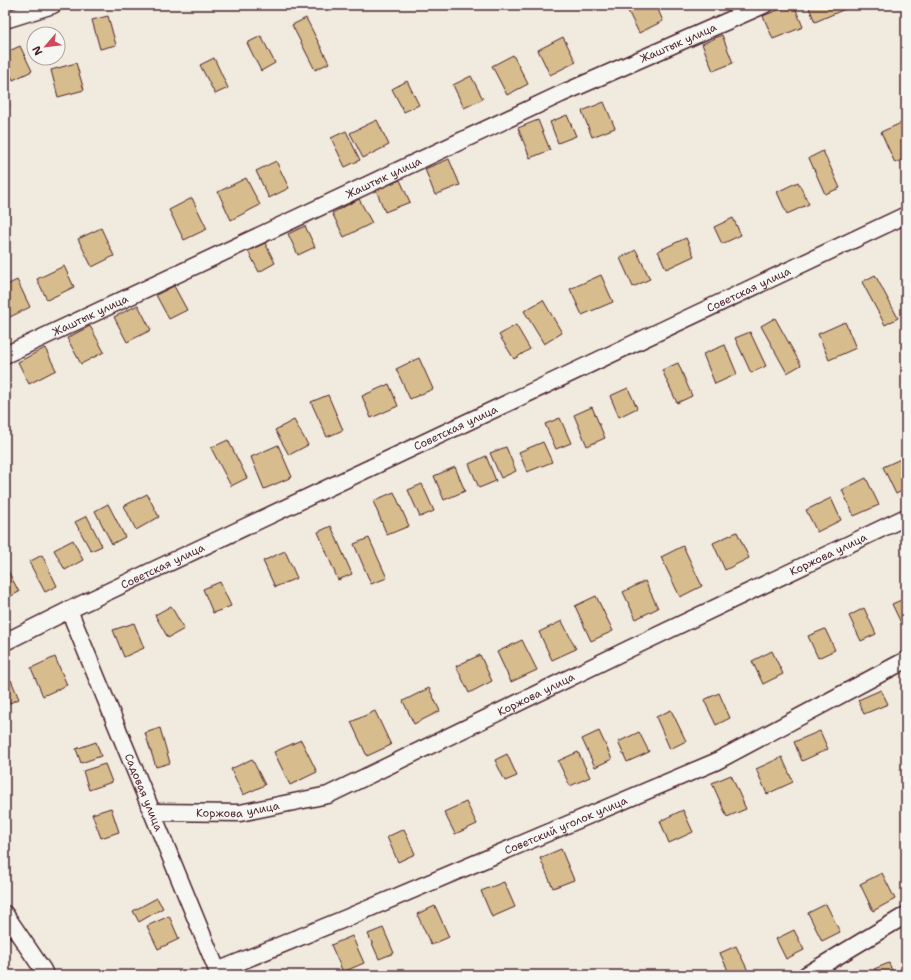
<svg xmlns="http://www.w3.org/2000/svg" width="911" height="980" font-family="'Shantell Sans',sans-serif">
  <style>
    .building { fill: #d7bd8d; stroke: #4a1f2b }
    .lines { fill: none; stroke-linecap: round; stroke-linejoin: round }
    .minor-casing { stroke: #4a1f2b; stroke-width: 19 }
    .minor { stroke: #f6f6f2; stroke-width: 16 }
    .labels { text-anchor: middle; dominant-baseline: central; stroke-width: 3.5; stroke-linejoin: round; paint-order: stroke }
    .street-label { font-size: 11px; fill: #4a1f2b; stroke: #f6f6f2 }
  </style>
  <rect width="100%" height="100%" fill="#f0ebde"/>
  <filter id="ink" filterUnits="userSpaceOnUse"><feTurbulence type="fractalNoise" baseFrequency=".025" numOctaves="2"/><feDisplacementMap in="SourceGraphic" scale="8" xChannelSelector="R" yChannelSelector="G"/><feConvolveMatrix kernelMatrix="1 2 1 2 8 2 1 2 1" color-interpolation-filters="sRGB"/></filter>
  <g filter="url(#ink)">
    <path class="building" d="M625 5H656L663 21 639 33Z
      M680 5H692L682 10Z
      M790 5H794L803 27 773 39 763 16Z
      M808 5H844L845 9 815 22Z
      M108 16 116 45 100 49 92 20Z
      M306 18 329 63 315 70 292 25Z
      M722 35 733 63 713 71 702 44Z
      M261 36 275 63 261 71 247 43Z
      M563 37 576 62 550 75 538 50Z
      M20 46 32 71 13 80 5 63V53Z
      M513 55 528 84 507 95 492 66Z
      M214 58 228 88 215 94 200 65Z
      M76 63 84 90 58 97 51 70Z
      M471 76 483 99 464 108 453 85Z
      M407 81 419 105 404 112 392 89Z
      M5 95 10 106 5 109Z
      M604 102 615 128 592 137 582 111Z
      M567 115 576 136 558 143 550 122Z
      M377 120 389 145 363 158 350 133Z
      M538 120 550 150 530 158 518 128Z
      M901 123 906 134V158L895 163 881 132Z
      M346 131 360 160 345 167 331 138Z
      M823 151 840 188 825 194 809 158Z
      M449 159 460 185 435 195 425 169Z
      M276 161 289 188 269 198 256 171Z
      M246 178 260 205 231 220 218 192Z
      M400 180 410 202 385 212 376 190Z
      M798 182 809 204 787 214 777 192Z
      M192 198 207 229 184 240 169 210Z
      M359 199 372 223 344 237 332 213Z
      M733 218 741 235 722 244 714 227Z
      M305 226 315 247 298 255 288 234Z
      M101 228 114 256 92 267 78 239Z
      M686 238 694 256 666 269 658 251Z
      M265 243 275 263 259 272 248 251Z
      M636 250 650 279 633 287 620 258Z
      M64 266 74 287 47 300 37 279Z
      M601 275 613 302 582 315 570 289Z
      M875 275 898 318 885 325 862 282Z
      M17 280 30 307 6 319 5 286Z
      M174 286 187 310 169 319 156 295Z
      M543 300 562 333 544 344 524 311Z
      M138 305 151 330 127 342 114 317Z
      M775 318 801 365 787 373 761 326Z
      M845 322 856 348 829 360 818 334Z
      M516 325 530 349 514 359 499 335Z
      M90 326 104 352 81 364 67 338Z
      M750 332 766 366 751 373 735 338Z
      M725 345 737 374 715 384 703 354Z
      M45 348 56 370 29 384 18 362Z
      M419 358 433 389 410 399 396 369Z
      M678 363 692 396 677 403 662 370Z
      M389 384 398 406 371 418 362 396Z
      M628 388 637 408 619 417 610 396Z
      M328 395 343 430 327 437 311 402Z
      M592 407 605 438 587 446 574 415Z
      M560 418 571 443 556 449 545 424Z
      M294 420 308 445 289 455 275 430Z
      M228 440 247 478 231 486 211 448Z
      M543 442 552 462 527 472 519 452Z
      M278 445 292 477 264 489 251 457Z
      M506 447 516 471 501 478 490 453Z
      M486 456 496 481 479 488 469 464Z
      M905 457 906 459V489L896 494 883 467Z
      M455 467 465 491 444 500 434 476Z
      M866 478 879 505 854 516 842 490Z
      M422 484 434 511 420 517 408 490Z
      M394 492 409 526 387 535 373 501Z
      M147 494 159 517 136 530 124 506Z
      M831 498 841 520 817 532 806 510Z
      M108 504 125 537 112 544 95 511Z
      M87 516 102 546 91 551 75 522Z
      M331 526 352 574 338 580 318 532Z
      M737 532 749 558 725 570 713 543Z
      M369 538 387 578 371 584 354 544Z
      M73 540 83 560 65 570 54 550Z
      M683 546 702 586 680 597 661 557Z
      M285 551 297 578 275 587 263 561Z
      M42 555 57 586 45 592 29 562Z
      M5 567H6L19 592 5 599Z
      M645 581 658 608 636 619 623 592Z
      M220 582 231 606 213 613 203 589Z
      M596 596 613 631 591 641 575 606Z
      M906 598V623L902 625 892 604Z
      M171 606 184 629 168 638 155 615Z
      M864 608 876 634 861 641 849 616Z
      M562 621 576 649 552 660 539 632Z
      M134 623 144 648 124 657 113 630Z
      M825 629 835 650 818 658 808 636Z
      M522 640 537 670 511 682 497 652Z
      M772 651 783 674 763 684 752 661Z
      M480 655 492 681 469 693 456 666Z
      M55 657 67 685 43 696 31 668Z
      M11 680 19 699 5 705V682Z
      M429 688 440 711 414 724 403 701Z
      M881 690 888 704 864 714 858 700Z
      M719 693 730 718 716 725 704 700Z
      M671 710 686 741 670 749 656 717Z
      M375 711 391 745 367 756 351 722Z
      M160 728 170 763 156 767 145 733Z
      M599 731 612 759 595 767 582 739Z
      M820 731 828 749 802 761 794 742Z
      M639 732 649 752 627 762 618 742Z
      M301 740 317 772 290 785 274 752Z
      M96 742 101 756 81 763 76 749Z
      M578 752 590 777 570 786 558 761Z
      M507 754 517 776 505 781 495 760Z
      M782 757 793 782 767 794 756 769Z
      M252 759 265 785 243 795 231 769Z
      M105 764 112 782 89 790 83 771Z
      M731 775 746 809 727 817 712 783Z
      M466 802 477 824 455 834 444 812Z
      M111 808 119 832 101 838 92 814Z
      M683 810 693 832 669 843 660 821Z
      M404 829 415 854 398 862 387 837Z
      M561 849 574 880 553 888 540 858Z
      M882 873 895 899 873 911 860 884Z
      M504 882 515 907 492 917 481 891Z
      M157 898 163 908 139 922 133 911Z
      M826 904 840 932 822 941 808 913Z
      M435 906 449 937 431 945 417 914Z
      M169 916 179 939 158 949 147 926Z
      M383 928 394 953 379 959 368 934Z
      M794 930 804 950 786 959 776 939Z
      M352 936 364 963 343 972 331 945Z
      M736 946 750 975H730L720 953Z
      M889 963 894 975H876L874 969Z"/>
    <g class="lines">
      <defs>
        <g id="minor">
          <path d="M5 20 53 5"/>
          <path id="s1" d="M5 355 561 94 764 5"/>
          <path id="s2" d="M69 610 219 975"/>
          <path id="s3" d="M5 642 69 610 906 215"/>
          <path id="s4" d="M152 812 240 813 328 795 631 648 906 517"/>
          <path d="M5 914 43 970 45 975"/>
          <path id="s5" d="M217 971 344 919 715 762 906 660"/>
          <path d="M806 975 906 915"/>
        </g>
      </defs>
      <use href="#minor" class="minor-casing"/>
      <use href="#minor" class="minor"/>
    </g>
  </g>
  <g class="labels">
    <g class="street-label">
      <text stroke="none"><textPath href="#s1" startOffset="742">Жаштык улица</textPath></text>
      <text stroke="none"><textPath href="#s1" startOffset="418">Жаштык улица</textPath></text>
      <text stroke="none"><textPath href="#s3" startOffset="823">Советская улица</textPath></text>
      <text stroke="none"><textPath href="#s1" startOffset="94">Жаштык улица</textPath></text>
      <text stroke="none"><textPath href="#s3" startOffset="499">Советская улица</textPath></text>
      <text stroke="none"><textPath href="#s4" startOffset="733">Коржова улица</textPath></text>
      <text stroke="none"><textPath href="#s3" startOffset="175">Советская улица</textPath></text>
      <text stroke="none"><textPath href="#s4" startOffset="409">Коржова улица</textPath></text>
      <text stroke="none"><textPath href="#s2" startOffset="197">Садовая улица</textPath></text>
      <text stroke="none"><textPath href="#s4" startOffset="86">Коржова улица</textPath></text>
      <text stroke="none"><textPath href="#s5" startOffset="378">Советский уголок улица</textPath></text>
    </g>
  </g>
  <rect width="911" height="980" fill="none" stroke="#f6f6f2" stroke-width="20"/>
  <rect x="10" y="10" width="891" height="960" fill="none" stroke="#4a1f2b" stroke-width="1.5" filter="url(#ink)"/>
  <g transform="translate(46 46) rotate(242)"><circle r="19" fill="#f6f6f2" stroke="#b1a0a2"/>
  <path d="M0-3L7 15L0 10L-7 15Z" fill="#d1495b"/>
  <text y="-6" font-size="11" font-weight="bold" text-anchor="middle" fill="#4a1f2b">N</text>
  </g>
</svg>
